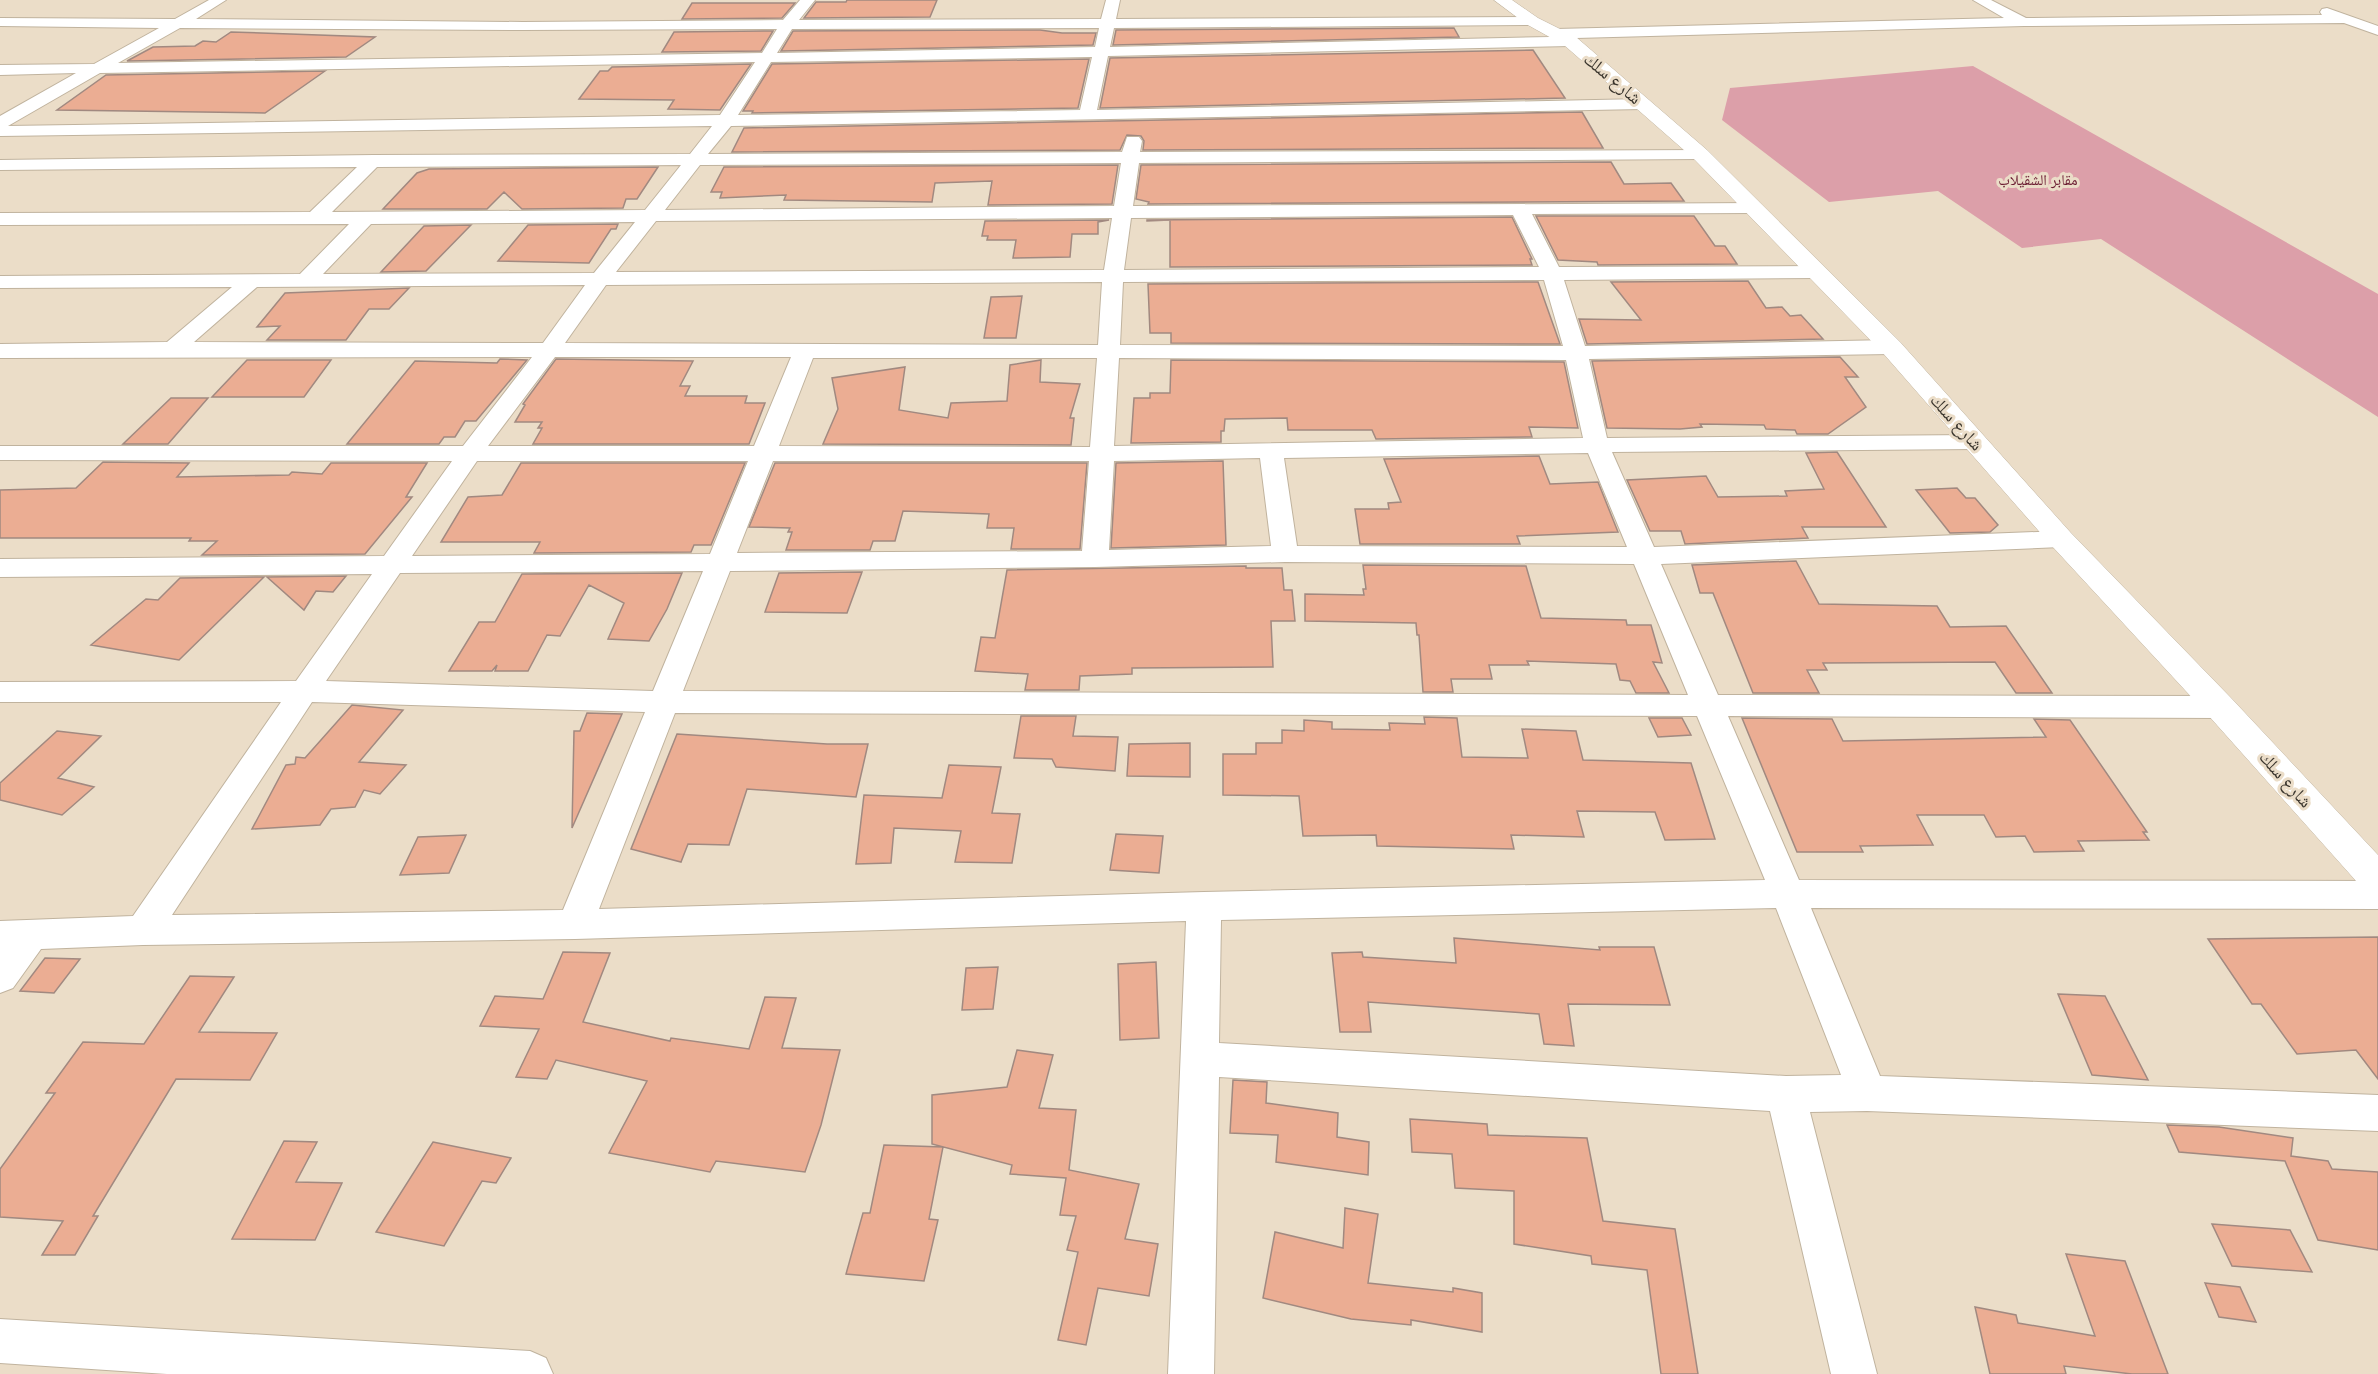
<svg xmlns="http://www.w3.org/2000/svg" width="2378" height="1374" font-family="Quicksand,'Noto Naskh Arabic',sans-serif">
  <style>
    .green { fill: #dc9fa9 }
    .building { fill: #ebad93; stroke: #a18980; stroke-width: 1.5 }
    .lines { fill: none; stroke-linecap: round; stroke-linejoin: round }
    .minor-casing { stroke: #c0b39e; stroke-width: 2 }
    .tertiary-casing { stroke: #c0b39e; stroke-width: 1 }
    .minor { fill: #fff; fill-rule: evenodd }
    .tertiary { fill: #fff; fill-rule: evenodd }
    .labels { text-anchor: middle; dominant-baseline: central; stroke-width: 6; stroke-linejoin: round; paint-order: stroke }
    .far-park-label { font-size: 15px; fill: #6b1d32; stroke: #ebddc8 }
    .street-label { font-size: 18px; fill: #3a352d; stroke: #ebddc8 }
  </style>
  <rect width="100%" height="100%" fill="#ebddc8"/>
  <path class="green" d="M1973 66 2378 294V417L2101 239 2022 248 1938 191 1829 202 1722 120 1730 88Z"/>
  <path class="building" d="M847 0H937L930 17 804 18 816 2H846Z
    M692 3H795L782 18 682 19Z
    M1454 28 1459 37 1113 45 1116 30Z
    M1040 30 1062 33H1096L1093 45 781 51 793 31Z
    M773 31 761 51 662 52 674 32Z
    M231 32 375 37 346 57 127 61 153 47 195 46 203 41 216 42Z
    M1533 50 1565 98 1100 108 1110 58Z
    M1089 59 1078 108 752 113 753 111H743L772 64Z
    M751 64 720 110 668 109 674 100 579 99 600 71H608L612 67Z
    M325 71 265 113 57 110 106 75Z
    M1582 112 1603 148 1143 150 1144 141 1141 136 1127 135 1120 150 732 152 744 128Z
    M1611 162 1624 184 1671 183 1684 201 1148 204 1149 202 1136 199 1141 165Z
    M1118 165 1112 204 988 205 992 181 935 183 932 202 784 200 786 195 720 198 722 192H711L724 167Z
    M658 167 637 199H626L623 208 522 209 504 192 487 209H383L417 173 429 169Z
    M1536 216H1694L1715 246H1725L1737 264 1598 265 1597 262 1558 260Z
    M1512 217 1532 259H1530L1532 265 1170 267V220L1147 221V220Z
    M1109 220 1098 222V234H1072L1070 257 1013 258 1016 240H987L988 236H982L985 221Z
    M618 224 616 229H611L589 263 498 261 528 225Z
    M471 225 426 271 381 272 424 226Z
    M1748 281 1766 308 1782 307 1790 316 1801 315 1823 339 1587 344 1579 319 1641 320 1611 282Z
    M1538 282 1560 344 1171 343V333H1150L1148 284Z
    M409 288 389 309H369L346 340H267L280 326 257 327 285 293Z
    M1022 296 1016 338H984L991 297Z
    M1840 357 1858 377H1845L1866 407 1828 434H1797L1795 430 1766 429 1764 425 1700 424 1702 427 1680 429 1607 428 1592 361Z
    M500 359 527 360 476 421H465L455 437H444L439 444H347L415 361 497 363Z
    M556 359 693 361 680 386H690L685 396H747L745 403H765L749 444H533L542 428H538L542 422H515L525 405 523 404Z
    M247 360H331L304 397H212Z
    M1041 360 1040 382 1080 384 1070 418H1074L1071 445 823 444 838 409 832 378 905 367 899 410 948 418 951 403 1007 401 1010 365Z
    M1171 360 1564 362 1578 428 1529 427 1532 437 1376 439 1372 430H1288L1287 418 1225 419 1224 431H1221V442L1131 443 1134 398H1150V393H1170Z
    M171 398H208L168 444H123Z
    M1837 452 1886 527H1802L1808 538 1685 544 1681 531H1650L1627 480 1706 476 1718 497 1787 496 1785 491 1824 489 1806 453Z
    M1539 456 1550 484 1598 482 1618 532 1517 536 1520 544H1360L1355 509H1389L1388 503 1401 502 1384 459Z
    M1223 461 1226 545 1111 548 1116 463Z
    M103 462 189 463 177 477 289 475 292 472 322 474 331 463H427L406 497H412L365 554 202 555 217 541H189L191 538H0V490L76 488Z
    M521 463H745L711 545H694L691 552 534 553 540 542H441L468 497 502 495Z
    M775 463H1087L1080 549H1011L1014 528H987L989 514 903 511 895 541H873L870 550H786L792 532H788L790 528 749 527Z
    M1957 488 1966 498H1975L1998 525 1990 532 1950 533 1916 490Z
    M1796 561 1819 604 1937 606 1950 627 2006 626 2052 693H2016L1995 662 1823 663 1827 670H1807L1819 693H1753L1713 593H1700L1692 565Z
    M1363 565 1526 566 1541 618 1626 620 1627 625H1651L1662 663 1653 662 1669 693H1636L1630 681 1620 680 1616 664 1527 661 1529 665H1489L1492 679H1451L1453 692H1423L1419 635H1417L1416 623 1305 621V594L1364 595 1363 589H1366Z
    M1246 566V568H1282L1284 590H1292L1295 621H1271L1273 667 1132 668V674L1080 676 1079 690H1025L1028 674 975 671 981 637 995 638 1007 570Z
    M862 572 847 613 765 612 779 573Z
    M682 573 667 609 649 641 608 639 624 603 589 585 560 636 547 635 528 671H495L497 665 492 671H449L479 622H495L522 574Z
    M346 576 333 592 316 591 304 610 267 577Z
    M264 577 179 660 91 645 146 599 158 600 180 578Z
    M352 705 403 710 359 762 406 765 380 794 364 790 355 807 331 809 320 825 252 829 286 765 295 764 296 757 305 758Z
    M587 713 622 714 572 828 574 731H580Z
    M1021 716H1076L1073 736 1118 737 1115 771 1056 767 1052 759 1014 758Z
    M1424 717 1457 718 1462 757 1528 758 1522 729 1576 731 1583 760 1691 763 1715 839 1665 840 1655 812 1577 811 1584 837 1511 835 1514 849 1377 846 1376 835 1303 836 1299 796 1223 795V754H1256V743H1282V730L1304 731V720L1332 722V729L1390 730 1389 723 1425 724Z
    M1649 718H1682L1691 735 1658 737Z
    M1742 718 1832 719 1843 741 2046 737 2034 719 2070 720 2147 832H2143L2149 840 2078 841 2084 851 2034 852 2025 836 1996 837 1984 815H1917L1933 845 1860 846 1863 852H1797Z
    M57 731 101 736 58 778 94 787 62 815 0 800V783Z
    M677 734 827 744H868L856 797 747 789 729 845 688 844 681 862 631 849Z
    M1190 743V777L1127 776 1129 744Z
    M949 765 1001 767 992 813 1020 814 1012 863 955 862 961 831 894 828 891 863 856 864 864 795 942 798Z
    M1116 834 1163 836 1159 873 1110 870Z
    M466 835 449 873 400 875 418 837Z
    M2378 937V1079L2356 1050 2297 1054 2261 1004H2252L2208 939Z
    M1454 938 1600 950 1599 947H1654L1670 1005 1568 1004 1574 1046 1544 1044 1539 1014 1368 1002 1371 1032H1340L1332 953 1362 952 1363 957 1456 963Z
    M563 952 610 953 583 1022 670 1041 671 1038 749 1049 765 997 796 998 782 1048 840 1050 821 1125 805 1172 716 1161 710 1172 609 1153 647 1081 556 1060 547 1079 516 1077 539 1029 480 1026 495 996 543 999Z
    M45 958 80 959 54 993 20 991Z
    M1156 962 1159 1038 1120 1040 1118 964Z
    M998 967 993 1009 962 1010 966 968Z
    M190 976 234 977 199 1032 277 1033 250 1080 176 1079 93 1216H98L75 1255H42L63 1221 0 1217V1169L55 1093H46L83 1042 144 1044Z
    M2058 994 2105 996 2148 1080 2092 1075Z
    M1017 1050 1053 1055 1039 1108 1076 1110 1069 1170 1139 1184 1125 1239 1158 1244 1149 1296 1098 1288 1086 1345 1058 1340 1078 1252 1067 1250 1076 1216 1060 1215 1066 1178 1010 1174 1012 1165 932 1144V1095L1007 1087Z
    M1233 1080 1267 1082 1266 1103 1338 1113 1337 1137 1369 1142 1368 1175 1276 1162 1278 1135 1230 1133Z
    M1410 1119 1487 1124 1488 1135 1587 1138 1603 1221 1675 1229 1698 1374H1661L1647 1270 1592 1264 1591 1256 1514 1244V1191L1455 1188 1452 1154 1412 1152Z
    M2167 1125 2219 1127 2293 1138 2291 1156 2328 1161 2332 1169 2378 1172V1250L2318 1240 2285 1161 2179 1152Z
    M284 1141 317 1142 296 1182 342 1183 315 1240 232 1239Z
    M433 1142 511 1158 496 1183 482 1181 444 1246 376 1232Z
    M884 1145 943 1147 929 1219 938 1220 924 1281 846 1274 863 1213H870Z
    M1345 1208 1378 1214 1368 1283 1453 1292V1288L1482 1293V1332L1411 1320V1325L1351 1319 1263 1298 1275 1232 1343 1248Z
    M2212 1224 2290 1230 2312 1272 2232 1266Z
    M2066 1254 2125 1261 2168 1374H2132L2064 1366 2066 1374H1990L1975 1307 2016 1315 2018 1323 2095 1336Z
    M2205 1283 2240 1287 2256 1322 2219 1317Z"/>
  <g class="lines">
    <defs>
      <path id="minor" d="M209 0H226L196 19 523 22 783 20 800 0H815L799 20 1101 19 1106 0H1120L1116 19 1532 17 1539 21 1532 25 1114 28 1110 47 1550 37 1548 34 1551 31 1556 29 2004 18 1973 0H1991L2026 18 2322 15 2320 12 2322 9 2327 8 2378 26V35L2344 23 2024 26 1576 38 1578 41 1575 44 1570 46 1108 56 1097 110 1643 99 1651 104 1643 109 731 126 708 154 1122 152 1127 137H1139L1142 141 1140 152 1706 150 1709 154 1706 158 1700 159 1139 163 1133 206 1759 203 1761 207 1759 211 1752 213 1532 214 1559 267 1817 266 1824 268 1827 272 1824 276 1817 278 1564 280 1585 346 1891 340 1899 342 1902 347 1899 352 1891 354 1589 359 1607 438 1975 435 1984 437 1987 442 1984 447 1975 449 1612 452 1654 547 2061 531 2070 533 2074 539 2070 545 2061 547 1661 564 1718 695 2220 696 2231 699 2235 707 2231 715 2220 718 1728 716 1799 880 2378 881V909L1811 908 1880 1076 2378 1095V1131L1867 1111 1810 1112 1877 1374H1831L1770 1111 1219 1077 1214 1374H1168L1186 921 575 939 143 945 41 949 13 988 0 993V921L133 916 281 702H0V682L296 681 372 574 0 577V559L384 556 452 461 0 460V446H463L532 357 0 358V344L167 342 232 287 0 288V276L300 274 349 224 0 225V213L310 212 357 167 0 170V160L374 155 690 154 712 126 0 136V116L76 73 0 75V65L94 64 159 28 0 26V18L175 19ZM180 28 523 30 777 29 762 53 118 63ZM1099 28 1095 47 777 53 792 29ZM1092 57 1080 110 738 115 771 62ZM755 62 720 115 8 126 100 73ZM1121 163 1114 206 665 210 700 165ZM681 165 645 210 332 212 377 167ZM1513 215 1539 267 1124 270 1131 218ZM1112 218 1104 270 616 272 656 221ZM635 222 594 273 323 274 371 224ZM1544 280 1563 346 1120 345 1123 282ZM1102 282 1098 345 565 343 606 285ZM585 285 543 343 194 342 257 287ZM555 357H791L754 446H488ZM813 358H1097L1090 447 779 446ZM1119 358 1566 360 1583 438 1114 446ZM1588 453 1627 547 1297 546 1284 458ZM1260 458 1271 546 1109 550 1114 461ZM477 461H748L710 554 412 556ZM773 461H1089L1082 551 737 553ZM1285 562 1634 564 1688 695 683 691 730 571 1095 567ZM703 571 653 691 326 681 400 573ZM312 702 645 712 563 910 172 915ZM675 713 1697 716 1765 880 1204 892 599 909ZM1776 908 1841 1075 1786 1076 1219 1043 1221 920Z
        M0 1319 530 1351 546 1358 553 1374H167L0 1363Z"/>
      <path id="tertiary" d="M1494 0H1512L1538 18 1576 37 1707 150 1900 342 2071 533 2232 699 2378 855V895L2365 891 2208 715 2051 545 1882 352 1693 158 1564 45 1526 24Z"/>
    </defs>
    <use href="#minor" class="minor-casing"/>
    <use href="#tertiary" class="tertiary-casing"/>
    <use href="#minor" class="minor"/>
    <use href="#tertiary" class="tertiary"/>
  </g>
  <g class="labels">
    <g class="far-park-label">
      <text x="2038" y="179">مقابر الشقيلاب</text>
    </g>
    <g class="street-label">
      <text transform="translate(1613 78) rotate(40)">شارع سلك</text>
      <text transform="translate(1957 422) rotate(48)">شارع سلك</text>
      <text transform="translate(2286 779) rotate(48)">شارع سلك</text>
    </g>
  </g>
</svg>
